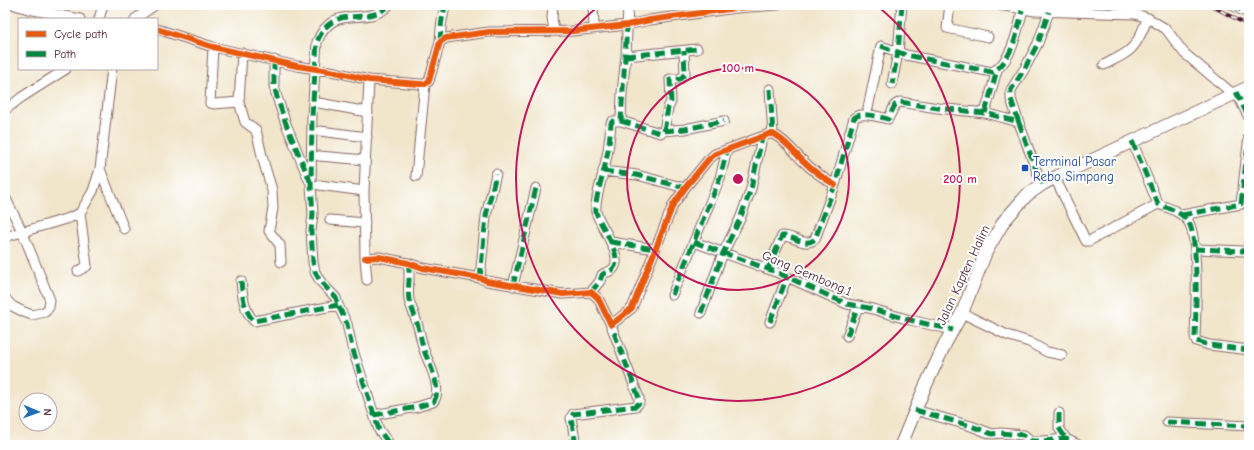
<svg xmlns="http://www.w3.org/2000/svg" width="1254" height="450" font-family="'Comic Neue',sans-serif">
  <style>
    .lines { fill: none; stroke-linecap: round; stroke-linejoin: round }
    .minor-casing { stroke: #846463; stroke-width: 11 }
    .major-casing { stroke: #846463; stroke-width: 14 }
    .minor { stroke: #fff; stroke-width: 9 }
    .major { stroke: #fff; stroke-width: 12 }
    .rail-casing { stroke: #4a1f2b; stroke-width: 3.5 }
    .rail { stroke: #fff; stroke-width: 2; stroke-dasharray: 6; stroke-linecap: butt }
    .quiet { stroke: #00873e; stroke-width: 5; stroke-dasharray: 10 5; stroke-linecap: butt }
    .cycleway-casing { stroke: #fff; stroke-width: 8 }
    .cycleway { stroke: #e8590c; stroke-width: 6 }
    .ring { fill: none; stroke: #c2185b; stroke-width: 2 }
    .transit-dot { fill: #1a4fb4; stroke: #fff; stroke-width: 1.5 }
    .labels { text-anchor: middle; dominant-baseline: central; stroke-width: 4; stroke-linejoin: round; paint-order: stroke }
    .transit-label { font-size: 13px; fill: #164399; stroke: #fff; text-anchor: start }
    .street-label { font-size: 13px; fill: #4a1f2b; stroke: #fff }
    .centre { fill: #c2185b; stroke: #fff; stroke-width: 2 }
    .ring-label { font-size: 12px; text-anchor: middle; font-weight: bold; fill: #c2185b; stroke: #fff; stroke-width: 4; stroke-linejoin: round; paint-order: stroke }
  </style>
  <rect width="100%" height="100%" fill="#fff"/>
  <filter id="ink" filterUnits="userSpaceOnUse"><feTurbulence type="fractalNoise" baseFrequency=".025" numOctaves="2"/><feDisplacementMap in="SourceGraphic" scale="8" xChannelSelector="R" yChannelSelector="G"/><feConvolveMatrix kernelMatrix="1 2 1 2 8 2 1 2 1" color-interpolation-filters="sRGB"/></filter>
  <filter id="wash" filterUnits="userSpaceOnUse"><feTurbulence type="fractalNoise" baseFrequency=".012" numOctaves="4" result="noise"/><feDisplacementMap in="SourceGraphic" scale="16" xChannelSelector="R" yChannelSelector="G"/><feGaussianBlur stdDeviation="0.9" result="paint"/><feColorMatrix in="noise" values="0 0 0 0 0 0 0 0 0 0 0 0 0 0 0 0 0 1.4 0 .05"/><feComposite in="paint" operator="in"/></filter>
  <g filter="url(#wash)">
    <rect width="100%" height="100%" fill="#f1e5ca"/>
  </g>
  <g filter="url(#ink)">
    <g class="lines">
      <defs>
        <path id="minor" d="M15 5 28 9 80 19
          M389 5C366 29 334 0 317 42L312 116 311 185 313 214 311 231 313 262 315 272 320 281 336 298 338 305 347 324 352 347 379 430 390 445
          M553 5 552 17 554 31
          M593 5 594 28
          M902 5 898 52 906 55 992 72C1012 64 1019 24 1024 5
          M950 5 947 28 988 37
          M999 5 1035 11 1135 14 1148 18 1166 29 1184 53 1233 94
          M1232 5 1249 14
          M99 19 103 5
          M135 19 155 5
          M157 29 213 47 297 66 336 72 369 80 420 84H425L429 81 440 42 446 38 489 32 573 31 627 25 650 20 736 8 778 5
          M440 42C441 29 441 17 446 5
          M213 47 210 103 214 104 239 102
          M242 53 239 102 245 122 256 130 263 160 272 190 273 208 269 231 280 245 281 262
          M626 56 697 49
          M274 60V86L277 97 286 124 309 180
          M1104 65C1114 59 1129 54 1135 44 1141 36 1144 26 1148 18
          M112 69 100 169 124 229
          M770 89 773 134
          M1236 92 1249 118
          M319 103 368 112
          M868 108 881 46 898 52 892 84
          M5 110 22 97 66 69
          M985 113 997 70
          M621 121 660 133 664 131 668 108 671 102 670 79H680L685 74 684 51
          M1019 123 1011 99V90L1025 68 1038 43 1049 12
          M320 131 367 137
          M664 131 685 129 724 121
          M1132 141 1158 204C1169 208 1181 212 1188 221 1199 237 1196 313 1195 336L1196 341 1209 345 1249 350
          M319 156 365 160
          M603 171 637 175 685 188
          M416 176 425 84
          M1055 178 1086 241H1089L1158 204
          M319 185 364 191
          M5 197 22 231 50 300 49 307 45 312 32 315 24 312 12 306 5 298
          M1182 215 1241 204 1249 136
          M330 220 365 223
          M5 237 69 218 80 213 93 191 100 169
          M611 242 655 249
          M694 242 776 272 847 304 869 308 910 320 953 330
          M1195 249 1244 251 1249 252
          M365 258 379 257 408 263 423 268 480 278 487 281 563 294 591 292 598 298 611 325 632 308 673 205 685 188 708 160 715 154 769 134H773C785 140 793 151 802 160 812 170 823 178 835 185
          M768 269 782 236C793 235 805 248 815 239L835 185 854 118C861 111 879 117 888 119L895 105 900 102 938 108 985 113 1015 121 1019 123 1037 172 1043 184
          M78 271 87 266 80 213
          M480 278 486 216 496 174
          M367 280 365 258 364 191 369 80
          M241 281C242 293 244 312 254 321L338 305
          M513 286 536 188
          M591 292 600 281 602 275C605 272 610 272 613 269 625 257 599 224 596 212 594 199 604 174 606 160 609 148 610 135 611 123L613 121H621L622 93 626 56 628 5
          M672 295 720 178 727 150
          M701 313 723 253 740 219 751 189 762 138
          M962 313 1007 335 1029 342 1047 352 1062 355
          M770 322 787 277
          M847 336 858 307
          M915 410 971 426 992 434 1001 433 1024 435 1031 441H1043L1066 439 1078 445
          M1059 413V428L1066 439
          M374 415 417 407 433 402C443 391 430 365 425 353 421 342 420 331 416 320 414 313 411 307 409 300 407 287 411 276 408 263
          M1167 422 1249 426
          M576 445 571 418 573 414 636 406 639 403V398L611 325"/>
        <path id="major" d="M901 445 924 389 946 342 962 313 986 252 1004 221 1027 195 1043 184 1058 176 1249 87"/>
      </defs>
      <use href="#minor" class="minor-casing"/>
      <use href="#major" class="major-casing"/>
      <use href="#minor" class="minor"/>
      <use href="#major" class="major"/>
      <defs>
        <path id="rail" d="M1210 5 1249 26"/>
      </defs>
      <use href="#rail" class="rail-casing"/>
      <use href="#rail" class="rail"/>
      <path class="quiet" d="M389 5C366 29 334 0 317 42L312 116 311 185 313 214 311 231 313 262 315 272 320 281 336 298 338 305 347 324 352 347 379 430 390 445
        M902 5 898 52 906 55 992 72C1011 64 1019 28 1022 10
        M1232 5 1249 14
        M440 42C441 29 441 17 446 5
        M881 46 898 52 892 84
        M626 56 697 49
        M274 60V86L277 97 286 124 310 181
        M770 89 773 134
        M1236 92 1249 118
        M985 113 997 70
        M621 121 660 133 664 131 668 108 671 102 670 79H680L685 74 684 51
        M1019 123 1011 99V90L1025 68 1038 43 1049 12
        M664 131 685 129 724 121
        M1132 141 1158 204C1169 208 1181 212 1188 221 1199 237 1196 313 1195 336L1196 341 1209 345 1249 350
        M603 171 637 175 685 188
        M1182 215 1241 204 1249 136
        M611 242 655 249
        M694 242 776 272 847 304 869 308 910 320 953 330
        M1195 249 1244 251 1249 252
        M768 269 782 236C793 235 805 248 815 239L835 185 854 118C861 111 879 117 888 119L895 105 900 102 938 108 985 113 1015 121 1019 123 1037 172 1043 184
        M480 278 486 216 496 174
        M241 281C242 293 244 312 254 321L338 305
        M513 286 536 188
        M591 292 600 281 602 275C605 272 610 272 613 269 625 257 599 224 596 212 594 199 604 174 606 160 609 148 610 135 611 123L613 121H621L627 25
        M672 295 720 178 727 150
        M701 313 723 253 740 219 751 189 762 138
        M770 322 787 277
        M847 336 858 307
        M915 410 971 426 992 434 1001 433 1024 435 1031 441H1043L1066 439 1078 445
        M1059 413V428L1066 439
        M374 415 417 407 433 402C443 391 430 365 425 353 421 342 420 331 416 320 414 313 411 307 409 300 407 287 411 276 408 263
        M1167 422 1249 426
        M576 445 571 418 573 414 636 406 639 403V398L611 325"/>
      <defs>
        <path id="cycleway" d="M157 29 213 47 297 66 336 72 369 80 420 84H425L429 81 440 42 446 38 489 32 573 31 627 25 650 20 736 8 778 5
          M365 258 379 257 408 263 423 268 480 278 487 281 563 294 591 292 598 298 611 325 632 308 673 205 685 188 708 160 715 154 769 134H773C785 140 793 151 802 160 812 170 823 178 835 185"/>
      </defs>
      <use href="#cycleway" class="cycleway-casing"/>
      <use href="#cycleway" class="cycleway"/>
    </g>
  </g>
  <g class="ring">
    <circle cx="738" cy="179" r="111"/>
    <path d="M876 5A222 222 0 1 1 600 5"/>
  </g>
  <rect class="transit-dot" x="1021" y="164" width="8" height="8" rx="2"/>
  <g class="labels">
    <g class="transit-label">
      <text x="1033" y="161">Terminal Pasar<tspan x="1033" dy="15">Rebo Simpang</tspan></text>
    </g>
    <g class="street-label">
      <text transform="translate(807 273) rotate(23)">Gang Gembong.1</text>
      <text transform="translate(963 275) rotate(-65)">Jalan Kapten Halim</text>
    </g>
  </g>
  <circle cx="738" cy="179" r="6" class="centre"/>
  <g class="ring-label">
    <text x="738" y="72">100 m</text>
    <text x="960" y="183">200 m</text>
  </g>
  <rect width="1254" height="450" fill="none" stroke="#fff" stroke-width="20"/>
  <rect x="18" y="18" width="140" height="52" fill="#ffffff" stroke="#b7a5aa"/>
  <rect x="26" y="31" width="20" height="6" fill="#e8590c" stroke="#b7a5aa"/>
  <text x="54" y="38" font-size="12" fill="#4a1f2b">Cycle path</text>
  <rect x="26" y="51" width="20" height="6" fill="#00873e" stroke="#b7a5aa"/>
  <text x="54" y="58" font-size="12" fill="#4a1f2b">Path</text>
  <g transform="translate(38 412) rotate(92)"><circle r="19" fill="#ffffff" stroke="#b7a5aa"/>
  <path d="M0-3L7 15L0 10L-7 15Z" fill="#1f6fb2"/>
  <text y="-6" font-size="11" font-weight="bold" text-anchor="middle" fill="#4a1f2b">N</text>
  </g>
</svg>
